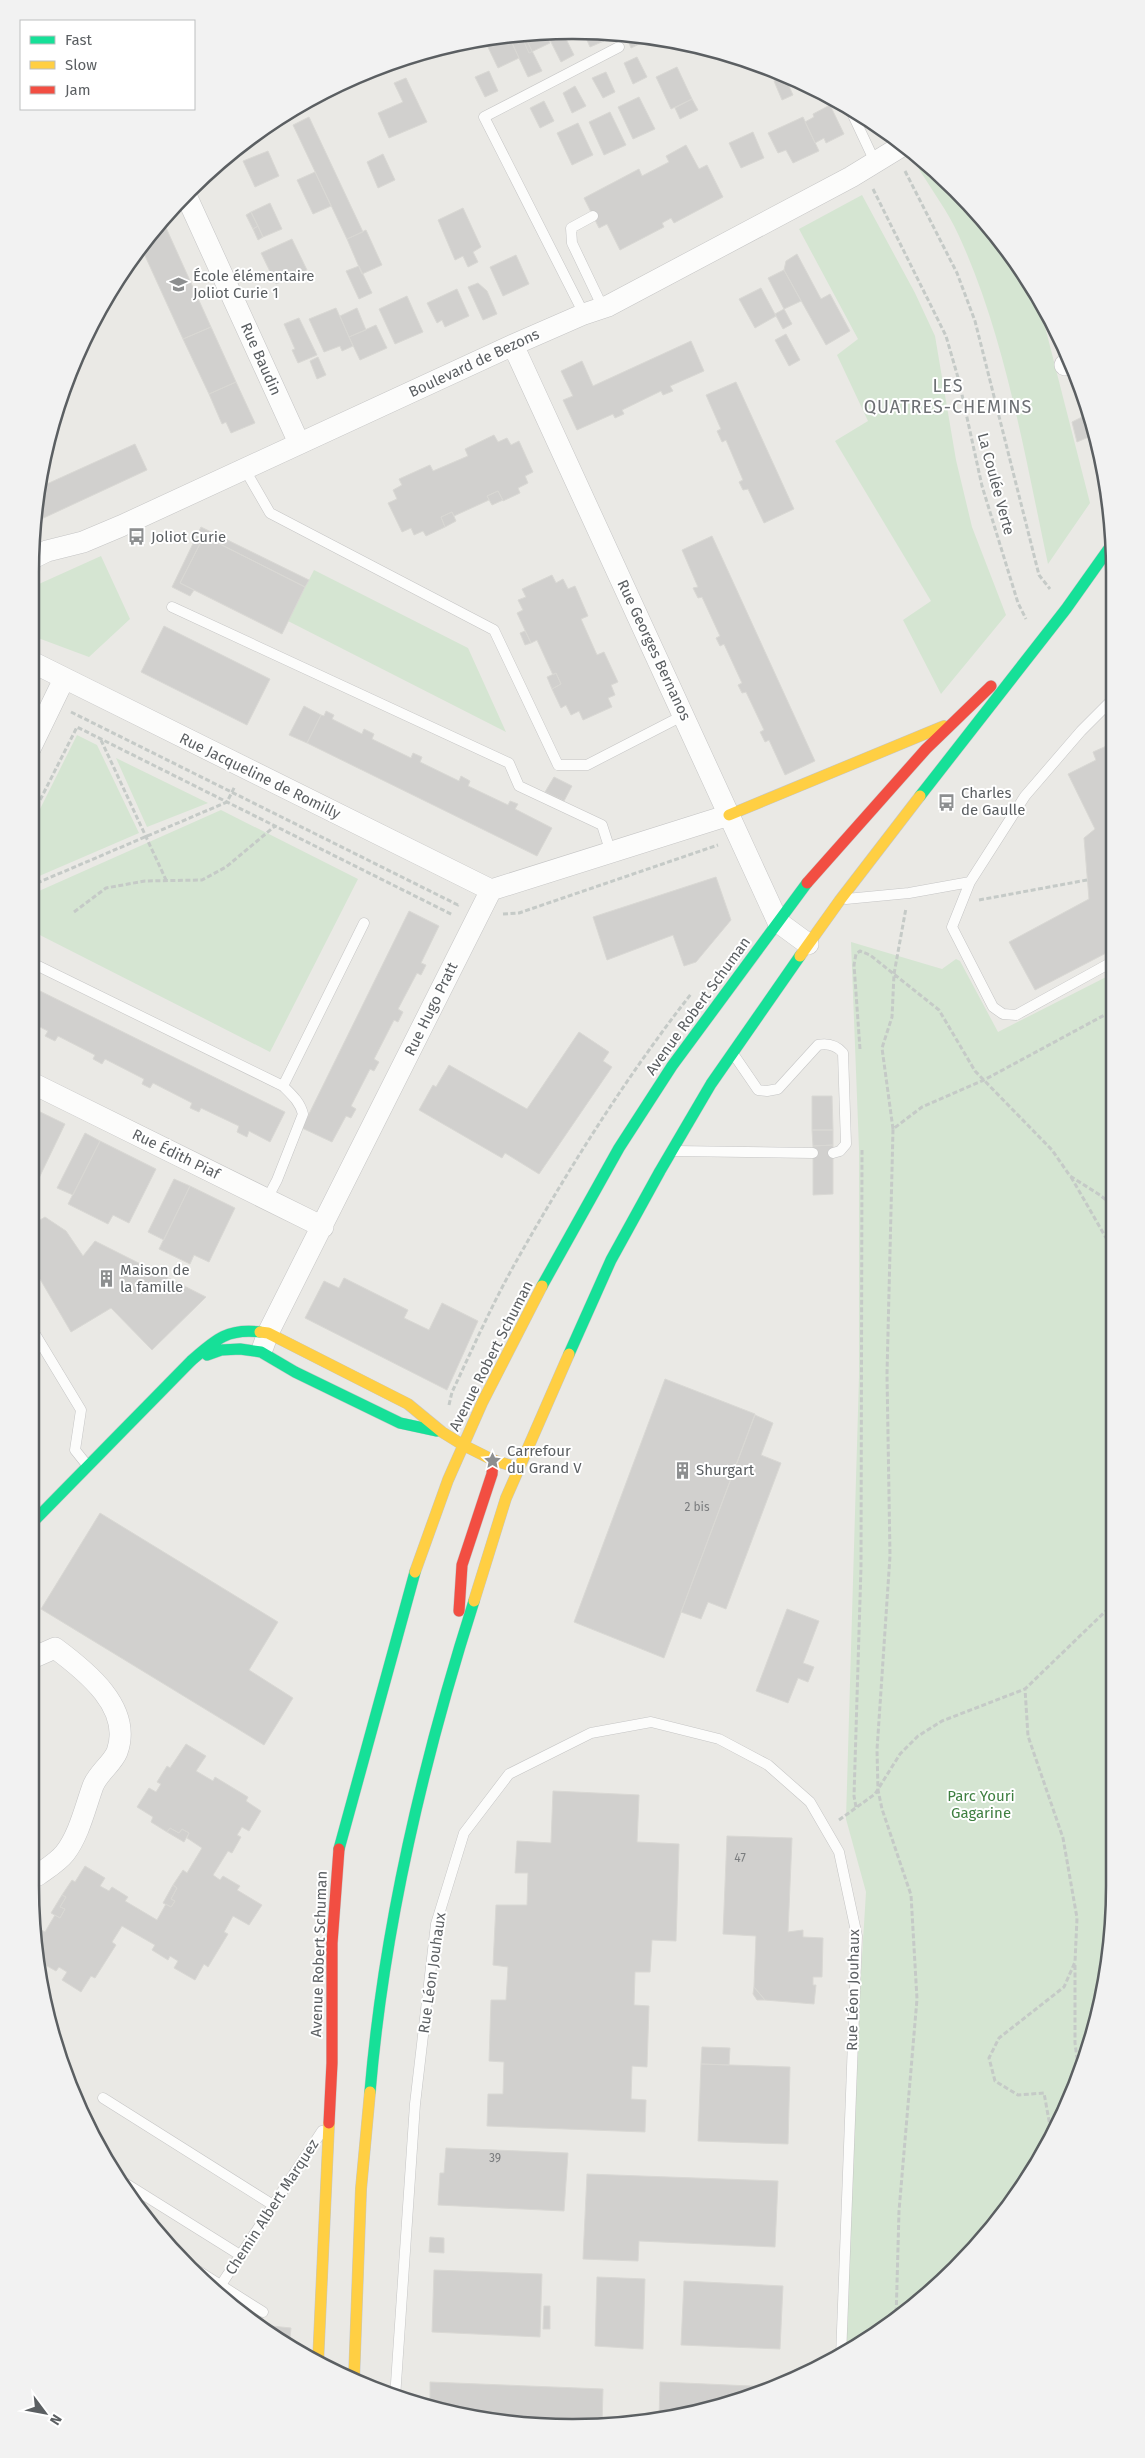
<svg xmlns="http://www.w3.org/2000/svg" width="1145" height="2458" font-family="'Fira Sans',sans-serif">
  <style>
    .green { fill: #d5e5d2 }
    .building { fill: #d1d0ce; stroke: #d9d8d4 }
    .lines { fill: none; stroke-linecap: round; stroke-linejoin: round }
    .lane-casing { stroke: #c5c5c5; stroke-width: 11 }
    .street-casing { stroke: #c5c5c5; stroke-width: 22 }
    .fast-casing { stroke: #c5c6c6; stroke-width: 12 }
    .slow-casing { stroke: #c5c6c6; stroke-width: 12 }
    .jam-casing { stroke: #c5c6c6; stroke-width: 12 }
    .path { stroke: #c5cac7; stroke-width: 3; stroke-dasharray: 5 2.5; stroke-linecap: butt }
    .lane { stroke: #fcfcfb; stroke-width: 10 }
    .street { stroke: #fcfcfb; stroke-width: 21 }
    .fast { stroke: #16e098; stroke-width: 11 }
    .slow { stroke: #ffcf43; stroke-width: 11 }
    .jam { stroke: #f24e42; stroke-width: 11 }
    .labels { text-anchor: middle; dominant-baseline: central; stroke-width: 4; stroke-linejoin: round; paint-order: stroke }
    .number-label { font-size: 12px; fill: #7a7c7e }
    .poi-label { font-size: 15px; fill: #5b5f62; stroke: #fff; text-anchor: start }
    .street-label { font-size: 15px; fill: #5b5f62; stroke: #fff }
    .park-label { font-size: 15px; fill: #3e7f40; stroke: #fff }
    .quarter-label { font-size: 18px; letter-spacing: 1px; fill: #6d7074; stroke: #fff }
    .rim { fill: none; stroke: #5b5f62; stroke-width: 2.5 }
  </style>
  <rect width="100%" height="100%" fill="#eae9e5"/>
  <path class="green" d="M921 161 1003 242 1040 307 1090 503 1048 564C1025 456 1005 336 959 236 948 211 930 188 916 164Z
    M862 195 915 293 935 336 956 460 972 527 1006 615 941 694 903 620 931 601 835 441 868 421 837 355 858 339 799 229Z
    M101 556 130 619 89 657 30 635V588Z
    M314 570 468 648 506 732 288 621Z
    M77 735 97 745 139 833 30 880V829Z
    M116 758 208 803 147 827Z
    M221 810 358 879 270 1052 30 930V895Z
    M851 942 942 969 956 959 960 961 998 1032 1112 974 1115 1886 1105 1992 1074 2093 1042 2157 980 2243 903 2316 846 2354 853 2103 866 1892 846 1819 859 1377V1149Z"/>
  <path class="building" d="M558 31H562L574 55 561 62 548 36Z
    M577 31 559 39 556 32 572 30Z
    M583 31 600 33 604 41 590 47Z
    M545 33 550 43 529 53 521 35Z
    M524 35 542 71 528 77 509 37Z
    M626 35 652 38 631 48Z
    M509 36 519 58 498 68 484 39Z
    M637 57 647 77 633 84 624 63Z
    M677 67 692 99 671 109 656 77Z
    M489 71 498 91 485 97 475 77Z
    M606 72 615 92 603 98 592 78Z
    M784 75 793 95 782 100 774 81Z
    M406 78 427 122 389 138 378 113 403 102 394 83Z
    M340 85 342 90 288 116 287 113Z
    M575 86 586 106 572 113 563 93Z
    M639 97 655 129 633 139 618 107Z
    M692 99 698 110 680 119 675 108Z
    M544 101 554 121 540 128 530 108Z
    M830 105 844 134 826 143 824 138 815 143 805 122 814 117 813 114Z
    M610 112 626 145 604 155 589 122Z
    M309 117 363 232 347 239 293 125Z
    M803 117 819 151 793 163 786 150 778 153 768 133Z
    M578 123 593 155 572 165 557 133Z
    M753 132 764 158 741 168 729 143Z
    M686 145 699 169 707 165 723 197 674 223 671 218 662 223 664 227 620 250 607 224 599 228 584 198 639 169 642 176 669 162 666 156Z
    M268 151 279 176 255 187 243 161Z
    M383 154 395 180 378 188 367 162Z
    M226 158 228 163 211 171Z
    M315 172 331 206 313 214 297 180Z
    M270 203 282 229 263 237 251 212Z
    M463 208 481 247 473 252 478 262 468 267 463 256 455 260 438 220Z
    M251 212 258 226 253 229 246 215Z
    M163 221 211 327 183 339 141 247Z
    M258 226 263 237 258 240 253 229Z
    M366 230 382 265 362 274 347 239Z
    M292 239 307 270 276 284 261 253Z
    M797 254 821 299 830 294 850 331 826 345 784 270 786 261Z
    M516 255 529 284 503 296 490 267Z
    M359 266 372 293 359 299 346 271Z
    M784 270 801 301 784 309 768 278Z
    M478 283 487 291 497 314 483 320 468 287Z
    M761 288 776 316 755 328 739 299Z
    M457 289 469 316 445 327 442 320 437 323 427 303Z
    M407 296 423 332 395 344 379 309Z
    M336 308 353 346 342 351 340 346 324 352 309 319Z
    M357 308 366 330 349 337 340 316Z
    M784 309 792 324 783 329 775 314Z
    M1045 315 1054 330 1049 332Z
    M299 318 317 355 298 363 292 350 295 349 284 324Z
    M376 325 387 348 360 360 349 337Z
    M211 327 236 382 209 394 183 339Z
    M786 334 800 360 789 366 775 340Z
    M691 341 704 371 670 386 673 391 663 395 661 391 622 410 624 414 615 418 613 414 577 430 563 400 573 396 561 371 582 361 593 386Z
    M318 357 326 375 317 379 310 361Z
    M236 382 255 423 231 433 226 422 222 424 209 394Z
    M736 382 794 509 764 523 748 489 743 490 739 482 743 480 726 440 722 442 717 431 721 429 706 395Z
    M1086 411 1095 445V446L1091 436 1077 442 1072 422 1082 417 1081 414Z
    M494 435 498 442 507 438 511 445 519 441 533 472 525 476 528 483 518 488 520 493 503 501 498 491 487 496 489 500 454 516 452 512 441 517 445 527 426 536 423 531 414 535 411 528 402 532 388 503 397 499 393 490 402 485 399 479 430 465 433 471 468 456 465 449Z
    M135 444 147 470 35 522 38 488Z
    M498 491 503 500 492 505 487 496Z
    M452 512 456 521 445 527 441 517Z
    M201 527 309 580 305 587 204 536 180 583 194 590 190 596 172 587Z
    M204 536 305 587 282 634 180 583Z
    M712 536 815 761 785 775 769 740 765 742 760 732 764 730 746 692 742 693 738 685 742 683 724 644 720 646 716 638 720 636 702 597 698 598 693 588 698 587 682 550Z
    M552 575 556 583 563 579 568 589 575 586 588 616 581 619 597 655 604 652 618 682 611 685 615 695 608 698 612 707 583 720 579 711 571 715 566 705 561 708 552 689 561 684 556 673 553 675 537 640 531 643 517 613 523 610 518 600 526 597 522 589Z
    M164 626 270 679 247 725 141 672Z
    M525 631 531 643 525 645 520 633Z
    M556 673 561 684 552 689 547 677Z
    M304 706 321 715 307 743 289 735Z
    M326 711 334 715 332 719 362 734 364 729 374 734 372 739 411 758 413 753 422 757 420 762 459 781 461 776 470 781 468 786 508 805 510 801 518 804 515 809 552 828 537 856 307 743 321 715 324 716Z
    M1111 744 1112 915H1107L1112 926V950L1035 990 1009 942 1089 899 1084 838 1095 829 1068 774 1096 760 1093 752Z
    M554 777 572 786 564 801 545 792Z
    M716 877 731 920 696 962 684 966 673 935 607 960 593 917Z
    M409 911 439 926 421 963 426 965 421 975 417 973 398 1009 403 1012 398 1022 394 1020 374 1059 379 1062 374 1071 370 1069 351 1106 356 1109 351 1118 346 1116 332 1142 302 1128Z
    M30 986 285 1112 270 1142 249 1131 247 1137 237 1132 239 1126 201 1108 199 1112 190 1108 192 1103 153 1083 150 1088 142 1084 144 1079 105 1059 102 1064 93 1059 95 1055 58 1036 55 1041 45 1036 48 1031 30 1022Z
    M579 1032 609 1052 603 1061 612 1067 539 1174 505 1153 502 1158 419 1110 433 1085 436 1087 449 1065 527 1109Z
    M812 1096H832L833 1130H812Z
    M30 1107 65 1124 39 1178 30 1174Z
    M812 1130H833V1145L813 1146Z
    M85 1133 100 1141 73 1195 57 1188Z
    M100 1141 156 1169 129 1223 113 1215 108 1224 68 1204Z
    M833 1145V1194L813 1195V1146Z
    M174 1179 190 1186 164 1240 148 1232Z
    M190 1186 235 1208 209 1262 194 1255 190 1264 159 1249Z
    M45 1217 66 1231 83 1256 95 1241 206 1297 152 1350 111 1308 71 1332 30 1262V1226Z
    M344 1278 408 1310 404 1318 429 1330 442 1303 478 1321 447 1390 305 1318 324 1281 339 1288Z
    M665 1379 755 1414 664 1658 574 1622Z
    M755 1415 773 1423 761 1455 781 1463 726 1609 708 1602 701 1619 681 1612Z
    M100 1513 278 1622 249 1670 293 1698 264 1745 41 1609Z
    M787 1609 819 1621 803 1663 814 1667 808 1682 798 1678 788 1703 756 1691Z
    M186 1744 206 1756 196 1771 213 1781 215 1777 248 1797 246 1801 261 1811 249 1831 242 1827 237 1835 241 1837 232 1853 228 1851 213 1875 220 1880 223 1876 240 1886 237 1890 262 1905 249 1925 233 1916 224 1932 228 1934 208 1967 204 1964 195 1980 174 1968 178 1961 170 1956 168 1960 152 1950 155 1945 122 1926 112 1942 116 1945 95 1978 91 1976 81 1992 62 1980 67 1972 59 1967 56 1971 40 1962 43 1957 37 1954 35 1933 38 1928 45 1932 55 1915 60 1918 65 1909 60 1907 66 1897 62 1895 72 1880 75 1882 85 1866 105 1878 100 1886 109 1891 112 1887 128 1897 125 1901 157 1920 166 1904 171 1907 175 1901 171 1899 177 1888 173 1885 183 1870 187 1873 202 1848 187 1838 189 1833 182 1829 179 1833 170 1828 167 1832 151 1822 153 1817 137 1807 149 1788 156 1792 161 1784 157 1782 167 1766 170 1768Z
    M553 1791 639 1795 637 1842 679 1844 676 1941 652 1940 650 1972H635L634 2005 649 2006 647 2067 632 2066 631 2099 646 2100 645 2132 487 2126 488 2094H503L504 2062 489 2061 491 2000H506L508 1967 493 1965 496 1905H527L528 1873H515L517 1841 551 1843Z
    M170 1828 179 1833 182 1829 189 1833 184 1842 167 1832Z
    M727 1836 792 1838 788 1932 803 1930V1937L823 1938 822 1977H813V1985H816L814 2004 765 2000 754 1987 756 1936 723 1934Z
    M173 1885 177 1888 171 1899 175 1901 171 1907 163 1903Z
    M62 1895 66 1897 60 1907 65 1909 60 1918 51 1913Z
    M754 1987 765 2000H757L753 1994Z
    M702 2047 730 2048 729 2065 701 2064Z
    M701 2064 790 2067 788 2144 698 2141Z
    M446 2148 568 2153 564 2211 438 2205 440 2173H444Z
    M587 2174 778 2181 775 2247 639 2241 638 2261 583 2259Z
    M430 2237 444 2238V2253L429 2252Z
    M434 2270 542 2274 540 2337 432 2332Z
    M597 2277 645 2279 643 2349 595 2346Z
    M684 2281 783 2286 780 2349 681 2345Z
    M544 2306H550V2329H543Z
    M271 2326 291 2328 290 2338H277L271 2333Z
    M430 2382 603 2389 602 2425 572 2428 467 2418 430 2408Z
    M660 2382 706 2384 773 2387 747 2399 678 2418 659 2420Z"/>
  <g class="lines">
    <defs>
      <path id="lane" d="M852 113 875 162
        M593 216 571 228 572 243 603 308
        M584 314 484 117 619 47
        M244 468 270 513 494 630 558 765H587L684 715
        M172 607 509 763 519 786 602 825 611 853
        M970 882 952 927 993 1007 1003 1014 1016 1015 1112 962
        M846 899 909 893 970 882 1025 796 1081 731 1111 701
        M30 962 283 1086C292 1095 300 1102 303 1114L277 1180 267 1199
        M734 1055 758 1090 767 1091 778 1089 818 1045C828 1043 836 1045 843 1053L846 1144 840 1151 833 1153
        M283 1086 364 923
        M675 1151 813 1153
        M32 1329 81 1410 75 1450 87 1465
        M103 2098 273 2205
        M120 2180 240 2255
        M184 2262 263 2312
        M215 2294 322 2131
        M395 2398 415 2104 436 1924 464 1833 509 1774 591 1733 651 1722 719 1739 768 1765 810 1802 839 1852 857 1936 841 2357"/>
      <path id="street" d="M185 193 299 443
        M513 345 778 922 808 944
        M1065 365 1071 361
        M31 559 47 551 83 542 121 526 513 345 584 314 608 306 851 177 905 144
        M30 661 491 890
        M30 749 64 679
        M30 1082 323 1227
        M263 1347 268 1333 491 890 729 815
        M30 1872 38 1875C46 1869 58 1862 65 1853 79 1835 85 1808 93 1786 98 1773 112 1764 117 1752 133 1708 86 1671 55 1648L30 1659"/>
      <path id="fast" d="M920 796 1066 609 1110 547
        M542 1286 619 1148 672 1066 807 883
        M569 1354 611 1260 660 1171 711 1084 800 956
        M207 1355 221 1350 240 1349 261 1352 295 1372 400 1423 437 1431
        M30 1525 191 1361C215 1340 227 1328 260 1332
        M339 1849 415 1572
        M370 2092C384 1925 423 1761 474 1601"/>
      <path id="slow" d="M729 815 944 726
        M800 956 840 900 920 796
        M260 1332 268 1333 408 1404 442 1432 463 1445 493 1460 519 1468
        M415 1572 448 1480 482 1403 542 1286
        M474 1601 506 1498 569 1354
        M318 2363 329 2123
        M354 2379 361 2189 370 2092"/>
      <path id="jam" d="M807 883 926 749 991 686
        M459 1611 462 1565 492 1474 493 1460
        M329 2123 332 2063V1943L339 1849"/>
    </defs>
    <use href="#lane" class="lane-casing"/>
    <use href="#street" class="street-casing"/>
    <use href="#fast" class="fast-casing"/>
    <use href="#slow" class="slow-casing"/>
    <use href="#jam" class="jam-casing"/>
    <path class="path" d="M905 171 957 273 975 321 1039 575 1050 589
      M873 189 946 336 959 381 982 486 1018 603 1026 619
      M71 712 458 905 459 903
      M101 740 167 882
      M30 788 39 768
      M30 820 77 727 453 915
      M30 886 227 802 235 786
      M979 900 1087 880
      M74 912 106 888 145 881 202 880 226 867 275 826
      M503 914 519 913 718 845
      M860 1049 854 965 856 954 860 951 870 955 939 1010 975 1071 1052 1150 1070 1176 1100 1195 1113 1206
      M893 1129 882 1048 892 1017 894 974 906 908
      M1071 1177 1113 1250
      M449 1405 452 1392C473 1348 493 1302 517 1260 569 1168 626 1077 691 994
      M856 1807 854 1796 861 1567 862 1150
      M839 1820 875 1794 900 1754 918 1736 942 1721 1025 1689
      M1075 1965V2043L1079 2074
      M1052 2137 1044 2093 1018 2095 995 2081 989 2058 999 2038 1064 1987 1075 1962 1077 1918 1063 1838 1028 1736 1025 1689 1114 1603
      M896 2320 899 2211 917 1999 911 1895 882 1809 878 1790 877 1750 890 1556 887 1374 893 1129 922 1107 984 1080 1112 1011"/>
    <use href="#lane" class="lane"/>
    <use href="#street" class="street"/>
    <use href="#fast" class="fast"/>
    <use href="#slow" class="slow"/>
    <use href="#jam" class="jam"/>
  </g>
  <defs>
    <symbol id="school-bare" viewBox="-9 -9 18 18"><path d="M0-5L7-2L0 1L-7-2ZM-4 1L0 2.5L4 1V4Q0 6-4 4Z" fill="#8d8f90" stroke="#fff" stroke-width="2.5" paint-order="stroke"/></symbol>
    <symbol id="bus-bare" viewBox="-9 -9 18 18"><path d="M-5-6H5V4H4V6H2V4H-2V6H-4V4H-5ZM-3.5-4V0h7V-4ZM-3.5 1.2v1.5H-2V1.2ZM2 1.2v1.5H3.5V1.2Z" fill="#8d8f90" stroke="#fff" stroke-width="2.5" paint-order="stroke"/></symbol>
    <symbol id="building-bare" viewBox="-9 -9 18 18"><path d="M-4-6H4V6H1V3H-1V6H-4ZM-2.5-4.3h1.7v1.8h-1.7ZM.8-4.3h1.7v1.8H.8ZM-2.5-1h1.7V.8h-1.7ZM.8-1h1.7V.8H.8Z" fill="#8d8f90" stroke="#fff" stroke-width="2.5" paint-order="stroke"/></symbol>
    <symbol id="sight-bare" viewBox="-9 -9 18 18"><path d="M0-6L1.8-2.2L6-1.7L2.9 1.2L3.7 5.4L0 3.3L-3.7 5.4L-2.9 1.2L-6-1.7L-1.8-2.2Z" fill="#8d8f90" stroke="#fff" stroke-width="2.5" paint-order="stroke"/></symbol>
  </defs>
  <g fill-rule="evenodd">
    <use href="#school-bare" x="166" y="272" width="25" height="25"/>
    <use href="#bus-bare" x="124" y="524" width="25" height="25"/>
    <use href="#bus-bare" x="934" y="790" width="25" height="25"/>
    <use href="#building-bare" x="94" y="1266" width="25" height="25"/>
    <use href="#sight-bare" x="480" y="1448" width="25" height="25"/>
    <use href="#building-bare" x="670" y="1458" width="25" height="25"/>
  </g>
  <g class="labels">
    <g class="number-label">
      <text x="697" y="1507">2 bis</text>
      <text x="740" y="1858">47</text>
      <text x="495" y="2158">39</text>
    </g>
    <g class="poi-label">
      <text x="193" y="276">École élémentaire<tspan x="193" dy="17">Joliot Curie 1</tspan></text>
      <text x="151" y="537">Joliot Curie</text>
      <text x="961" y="793">Charles<tspan x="961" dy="17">de Gaulle</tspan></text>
      <text x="120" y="1270">Maison de<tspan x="120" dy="17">la famille</tspan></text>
      <text x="507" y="1451">Carrefour<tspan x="507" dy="17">du Grand V</tspan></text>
      <text x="696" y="1470">Shurgart</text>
    </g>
    <g class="street-label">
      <text transform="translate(261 359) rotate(66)">Rue Baudin</text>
      <text transform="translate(474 363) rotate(-25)">Boulevard de Bezons</text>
      <text transform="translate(996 484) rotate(75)">La Coulée Verte</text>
      <text transform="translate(654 650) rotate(65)">Rue Georges Bernanos</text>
      <text transform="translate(260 776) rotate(26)">Rue Jacqueline de Romilly</text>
      <text transform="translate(698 1006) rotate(-54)">Avenue Robert Schuman</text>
      <text transform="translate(431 1009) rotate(-64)">Rue Hugo Pratt</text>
      <text transform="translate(176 1154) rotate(26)">Rue Édith Piaf</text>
      <text transform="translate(491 1356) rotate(-63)">Avenue Robert Schuman</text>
      <text transform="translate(319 1954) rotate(-88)">Avenue Robert Schuman</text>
      <text transform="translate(432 1973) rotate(-82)">Rue Léon Jouhaux</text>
      <text transform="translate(853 1990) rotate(-89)">Rue Léon Jouhaux</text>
      <text transform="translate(272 2207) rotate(-57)">Chemin Albert Marquez</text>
    </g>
    <g class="park-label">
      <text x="981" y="1796">Parc Youri<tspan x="981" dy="17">Gagarine</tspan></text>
    </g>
    <g class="quarter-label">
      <text x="948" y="386">LES<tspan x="948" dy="21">QUATRES-CHEMINS</tspan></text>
    </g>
  </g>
  <path d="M0 0H1145V2458H0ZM572 39H573A533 533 0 0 1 1106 572V1886A533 533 0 0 1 573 2419H572A533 533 0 0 1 39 1886V572A533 533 0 0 1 572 39Z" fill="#f2f2f2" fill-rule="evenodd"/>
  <path class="rim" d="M572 39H573A533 533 0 0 1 1106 572V1886A533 533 0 0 1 573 2419H572A533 533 0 0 1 39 1886V572A533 533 0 0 1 572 39Z"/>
  <rect x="20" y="20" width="175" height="90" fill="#ffffff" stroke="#bdbfc0"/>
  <rect x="30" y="36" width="25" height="8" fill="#16e098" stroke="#bdbfc0"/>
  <text x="65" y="45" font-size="15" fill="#5b5f62">Fast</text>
  <rect x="30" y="61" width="25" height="8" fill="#ffcf43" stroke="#bdbfc0"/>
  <text x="65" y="70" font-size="15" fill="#5b5f62">Slow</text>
  <rect x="30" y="86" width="25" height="8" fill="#f24e42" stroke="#bdbfc0"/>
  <text x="65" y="95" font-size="15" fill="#5b5f62">Jam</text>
  <g transform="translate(45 2413) rotate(122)" stroke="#ffffff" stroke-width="4" paint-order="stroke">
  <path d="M0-4L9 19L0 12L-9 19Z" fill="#5b5f62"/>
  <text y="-8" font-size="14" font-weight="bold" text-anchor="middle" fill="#5b5f62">N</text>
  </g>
</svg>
